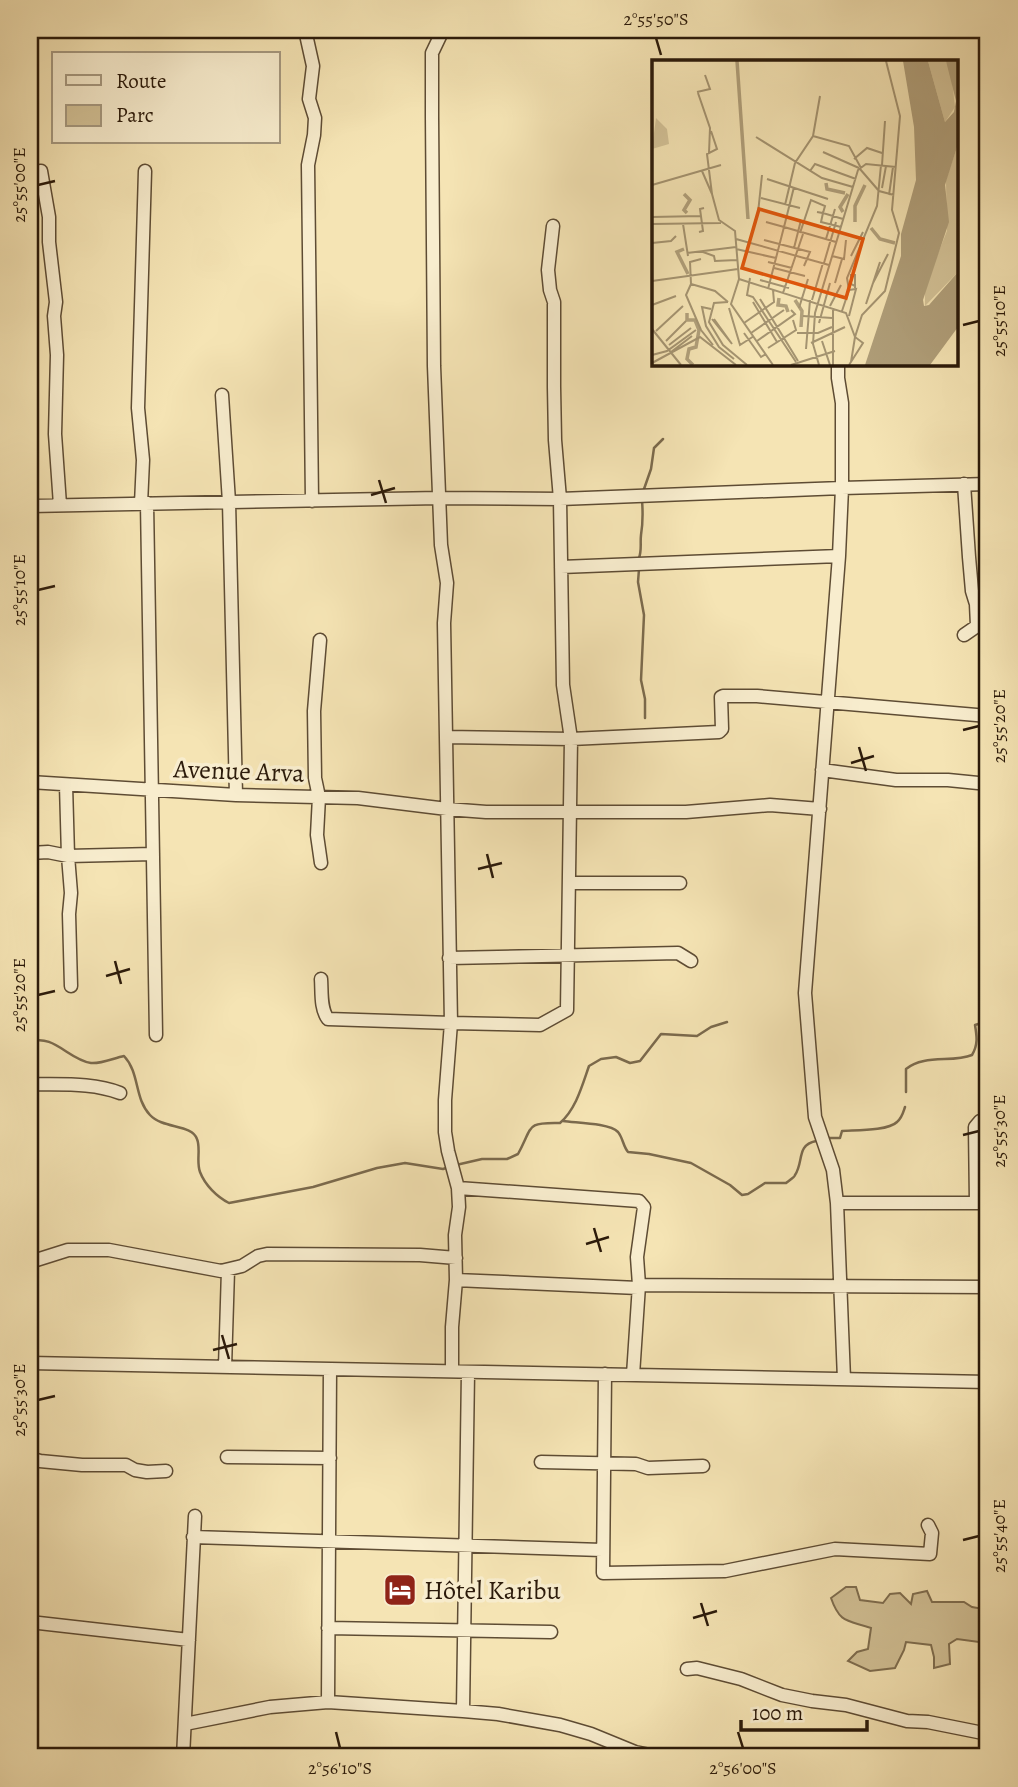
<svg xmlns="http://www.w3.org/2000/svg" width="1018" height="1787" font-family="Alegreya,serif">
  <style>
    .green { fill: #d3c297; stroke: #7f6e50; stroke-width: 2 }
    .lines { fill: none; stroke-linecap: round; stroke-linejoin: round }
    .stream { stroke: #7b6a4d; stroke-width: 2.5 }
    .minor-casing { stroke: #5e4c34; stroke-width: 15 }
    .minor { stroke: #f8edce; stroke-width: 12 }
    .ticks { fill: none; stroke: #2b1a0a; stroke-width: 2.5 }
    .labels { text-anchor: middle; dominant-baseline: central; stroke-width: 7; stroke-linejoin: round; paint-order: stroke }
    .street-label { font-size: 26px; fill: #2b1a0a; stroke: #f8edce }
    .poi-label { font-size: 26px; fill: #2b1a0a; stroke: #f8edce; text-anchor: start }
    .inset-river { fill: none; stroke: #b09f7a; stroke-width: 3.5 }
    .inset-road { fill: none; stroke: #a49370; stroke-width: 2 }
    .view { fill: #df560c; fill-opacity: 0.15; stroke: #df560c; stroke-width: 3.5 }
    .inset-edge { fill: none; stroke: #2b1a0a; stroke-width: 3.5 }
    .neatline { fill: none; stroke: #2b1a0a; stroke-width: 2.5 }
    .ticks-label { font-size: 18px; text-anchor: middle; fill: #2b1a0a }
  </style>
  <rect width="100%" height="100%" fill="#f5e4b4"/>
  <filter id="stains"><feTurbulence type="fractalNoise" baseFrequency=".00286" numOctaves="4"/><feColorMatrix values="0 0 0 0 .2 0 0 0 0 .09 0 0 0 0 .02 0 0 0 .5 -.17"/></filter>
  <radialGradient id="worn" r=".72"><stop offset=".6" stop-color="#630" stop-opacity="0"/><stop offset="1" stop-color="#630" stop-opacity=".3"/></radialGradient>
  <path class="green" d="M846 1587H856L860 1600 883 1603 890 1594 900 1593 911 1604 913 1594 927 1591 932 1602H964L972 1607 983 1609 988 1603V1638L979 1642 957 1639 949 1644 950 1664 934 1668V1657L931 1645 906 1642 904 1650 895 1668 870 1671 848 1661 857 1652 868 1649 871 1628C848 1620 840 1624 831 1598Z"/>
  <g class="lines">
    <path class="stream" d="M644 489 651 469 654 448 663 439
      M639 558C642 550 640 543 641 535 643 523 643 513 642 500
      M639 569 638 582 644 615 641 680 645 699V718
      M30 1042C53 1033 69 1060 91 1063 101 1064 114 1058 124 1056 140 1073 134 1098 150 1115 163 1129 192 1124 197 1139 201 1149 196 1161 200 1172 205 1185 217 1197 229 1203L313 1187 377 1168 405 1163 443 1169 449 1167
      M906 1092V1069C924 1054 952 1063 972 1055 978 1045 977 1037 975 1025L988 1021
      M563 1121C576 1123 609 1123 618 1132 623 1138 623 1146 628 1152L649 1154 691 1163 730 1185 742 1195 748 1194 765 1183H786C787 1182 795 1177 795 1175 804 1162 796 1145 816 1141
      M827 1138H840L842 1131C855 1130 888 1131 897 1122 902 1118 903 1113 905 1107
      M456 1165 482 1159H507L518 1154C533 1127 525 1122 560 1123 576 1109 582 1086 589 1066L601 1059 616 1057 630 1063 640 1061 661 1034 697 1036 711 1027 727 1022"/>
    <defs>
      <path id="minor" d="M305 30 313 66 309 99 315 118 314 135 308 165 312 501
        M443 30 432 53V116L434 366 441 545 447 583 444 623 451 1023 445 1100V1132L448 1151 458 1188 459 1207 455 1235 456 1280 452 1327V1371
        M41 171 49 217V242L56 302 54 316 57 355 55 434 60 505
        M222 395 229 502 236 795
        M147 503 156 1035
        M141 504 143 460 138 408 145 171
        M30 506 439 498 560 499 842 488V403L838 378V364
        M561 567 839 556
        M964 635 977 626 976 604 972 591 969 557 964 484
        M320 640 314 711 315 778 319 797 317 835 321 863
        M446 737 571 739 719 732 722 729 721 697 723 696H757L988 716
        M822 770 896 780H948L988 784
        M30 782 236 795 358 798 447 809 486 812H686L770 805 820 809
        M66 785 68 856 71 893 69 914 71 986
        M30 853 48 852 68 856 153 854
        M569 883H680
        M449 958 678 953 691 961
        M321 979C322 991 320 1009 328 1019L451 1023 540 1025 567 1010 571 739 563 685 560 499 555 440 554 387V302L550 290 548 270 553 226
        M30 1084C60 1085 92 1082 120 1093
        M458 1188 639 1201 644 1207 637 1257 639 1285 633 1375
        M837 1203H988
        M976 1203 975 1127 980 1121 988 1119
        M30 1262 68 1250H109L221 1271 242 1266 258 1256 267 1254 420 1255 456 1258
        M456 1280 638 1288
        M639 1285 988 1287
        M30 1363 988 1382
        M225 1367 228 1270
        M605 1374 603 1573 725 1571 835 1549 930 1554 932 1533 928 1525
        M844 1379 837 1203 833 1170 815 1117 805 993 839 556 842 488 988 484
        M227 1457 330 1458
        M30 1458 40 1461 82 1465H126L135 1470 147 1472 166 1471
        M541 1462 636 1464 648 1468 703 1466
        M193 1537 602 1550
        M30 1622 189 1640
        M328 1628 551 1632
        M687 1669 697 1668 741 1679 782 1695 812 1701 846 1705 907 1721 928 1722 988 1734
        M328 1702 330 1369
        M463 1711 468 1372
        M185 1724 270 1707 328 1702 463 1711 498 1714 560 1725 591 1734 635 1752 660 1757
        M183 1757 195 1516"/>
    </defs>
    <use href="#minor" class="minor-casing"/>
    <use href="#minor" class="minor"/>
  </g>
  <path class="ticks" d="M656 38 661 55M38 185 55 181M963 325 979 321M379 480 386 503M371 495 395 488M38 590 55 586M963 730 979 726M859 747 866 771M851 763 874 756M487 854 493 878M478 869 502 863M115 961 121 984M106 976 130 969M38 995 55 991M963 1135 979 1131M594 1228 601 1252M586 1244 609 1237M222 1335 229 1359M213 1350 237 1344M38 1400 55 1396M963 1540 979 1536M701 1603 708 1626M693 1618 717 1611M336 1732 340 1748M738 1732 743 1748"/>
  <defs>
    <symbol id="hotel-square" viewBox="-11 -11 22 22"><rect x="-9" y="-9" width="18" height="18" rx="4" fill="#8f2418" stroke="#f8edce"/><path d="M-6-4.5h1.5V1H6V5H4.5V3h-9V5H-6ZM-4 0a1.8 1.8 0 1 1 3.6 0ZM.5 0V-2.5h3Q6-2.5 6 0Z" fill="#fff"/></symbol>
  </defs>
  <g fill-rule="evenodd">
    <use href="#hotel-square" x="381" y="1571" width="38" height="38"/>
  </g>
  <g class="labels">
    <g class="street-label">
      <text transform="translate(239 771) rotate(2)">Avenue Arva</text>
    </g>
    <g class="poi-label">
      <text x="424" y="1590">Hôtel Karibu</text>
    </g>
  </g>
  <g transform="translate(652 60)">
    <rect width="306" height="306" fill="#f5e4b4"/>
    <path d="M276 1H294L299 12 303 47 293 62ZM4 58 15 69 17 84 0 89ZM306 84V212L273 246V226L295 171 294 120Z" fill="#d3c297"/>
    <path d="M251 1H276L293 62 302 52 304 41 294 1H306V84L293 125 297 162 271 240 272 246 277 245 306 212V267L278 305H213L249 196V174L264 120 262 67Z" fill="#b09f7a"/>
    <path class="inset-river" d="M85 1 96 159M174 123 175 129 193 133M32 134 38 140 32 150 35 153M191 152 188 147 196 134M203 162V146L213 125M219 168 228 179 243 183M32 189 25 192 36 214M127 238 126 245 134 246 136 252M143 240 150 251 149 267M35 253V260H43L47 270 44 287 37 289 35 299 41 305M225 305 249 271 260 216 282 163 284 69 266 1"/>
    <path class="inset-road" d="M45 32 58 29 53 15M46 33 58 68 57 93M59 71 65 89 55 94 60 134 67 160 83 171 87 219 79 244 121 305M161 76 197 86 209 108M104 77 170 118 201 127M171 92 207 108M202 99 215 88 230 93M230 105 233 61M208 109 227 131 242 135M50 111 60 134M158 111 163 104 204 119M115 119 176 139M0 125 69 105M142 127 132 167 184 182M230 128 234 106M237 135 241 107M109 138 148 148M133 145 143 103 161 76 168 36M106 153 110 115M0 157 49 156M114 162 132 167 116 229M0 164 69 163M31 164 36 196M189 167 169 162 171 153 191 159M47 172 51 171 48 149 52 148M148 173 159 140 173 146 171 153 165 152M84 179 177 205M174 179 183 149M112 180 158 192 152 206M0 183 19 181 24 176M142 188 149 160M84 189 124 198M51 192 62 196 63 201 85 200M35 193 84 187M180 196 192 199 194 180M199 196 211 172M49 199 38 202 39 224 63 231 76 242M116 202 140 208M172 203 184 162M122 208 153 216M98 218 95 235 101 237 144 302M87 219 194 253 203 277 199 302M108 220 137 228M0 221 86 209M183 223 190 199M221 223 236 194M39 224 34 235 49 270 61 285M203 228V215H199V224L203 226M197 230 204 229 197 256M131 233 151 174M108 239 146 301M160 240 171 203M76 242 62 243 57 262 71 285 95 305M101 242 125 282M214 244 228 202M0 245 24 236M178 246 189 225M77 248 88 285 102 276M147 248 156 219M59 249 50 247 54 266 67 287 82 299M190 251 197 230 195 218 225 146 229 105M151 256 180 258M60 259 80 284 62 259M92 263 122 242 121 230M167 263 178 223M0 269 29 305M4 271 31 246M92 273 109 297 114 294M99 273 132 250M145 273H166L180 267M14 281 34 261M105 281 143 254 139 250M170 281 178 305M159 283 193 267M17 285 39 268M116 288 144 270 141 260M154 289 158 240M19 292 40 276M0 295 15 291 44 270M0 303 48 277 84 305M139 305 183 291M167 305 161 284 163 253 206 110 214 104 244 107M181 305V248M197 305 211 283 203 277 210 255 233 231 247 173 240 150 248 56 234 1"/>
    <path class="view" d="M107 149 211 179 194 238 90 208Z"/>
    <rect width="306" height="306" class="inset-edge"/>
  </g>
  <rect width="1018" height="1787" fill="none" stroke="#f5e4b4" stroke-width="77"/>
  <rect x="52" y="52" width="228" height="91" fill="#f8edce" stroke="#a69980" stroke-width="2"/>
  <rect x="66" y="75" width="35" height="10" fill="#f8edce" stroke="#a69980" stroke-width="2"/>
  <text x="116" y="88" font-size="21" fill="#2b1a0a">Route</text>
  <rect x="66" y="105" width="35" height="21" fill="#d3c297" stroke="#a69980" stroke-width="2"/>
  <text x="116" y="122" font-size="21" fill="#2b1a0a">Parc</text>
  <path d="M741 1720v10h126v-10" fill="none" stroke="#2b1a0a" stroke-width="3.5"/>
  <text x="752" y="1720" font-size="21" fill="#2b1a0a" stroke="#f8edce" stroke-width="5" paint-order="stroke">100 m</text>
  <rect x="38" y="38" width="941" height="1710" class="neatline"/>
  <g class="ticks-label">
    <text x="656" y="25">2°55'50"S</text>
    <text transform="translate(19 185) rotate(-90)" y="6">25°55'00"E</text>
    <text transform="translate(999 321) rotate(-90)" y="6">25°55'10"E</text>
    <text transform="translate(19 590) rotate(-90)" y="6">25°55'10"E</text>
    <text transform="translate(999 726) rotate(-90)" y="6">25°55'20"E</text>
    <text transform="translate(19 995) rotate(-90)" y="6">25°55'20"E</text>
    <text transform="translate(999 1131) rotate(-90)" y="6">25°55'30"E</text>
    <text transform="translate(19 1400) rotate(-90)" y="6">25°55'30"E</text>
    <text transform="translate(999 1536) rotate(-90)" y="6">25°55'40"E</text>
    <text x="340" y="1774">2°56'10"S</text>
    <text x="743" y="1774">2°56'00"S</text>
  </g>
  <rect width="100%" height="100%" filter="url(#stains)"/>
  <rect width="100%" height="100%" fill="url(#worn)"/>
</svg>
